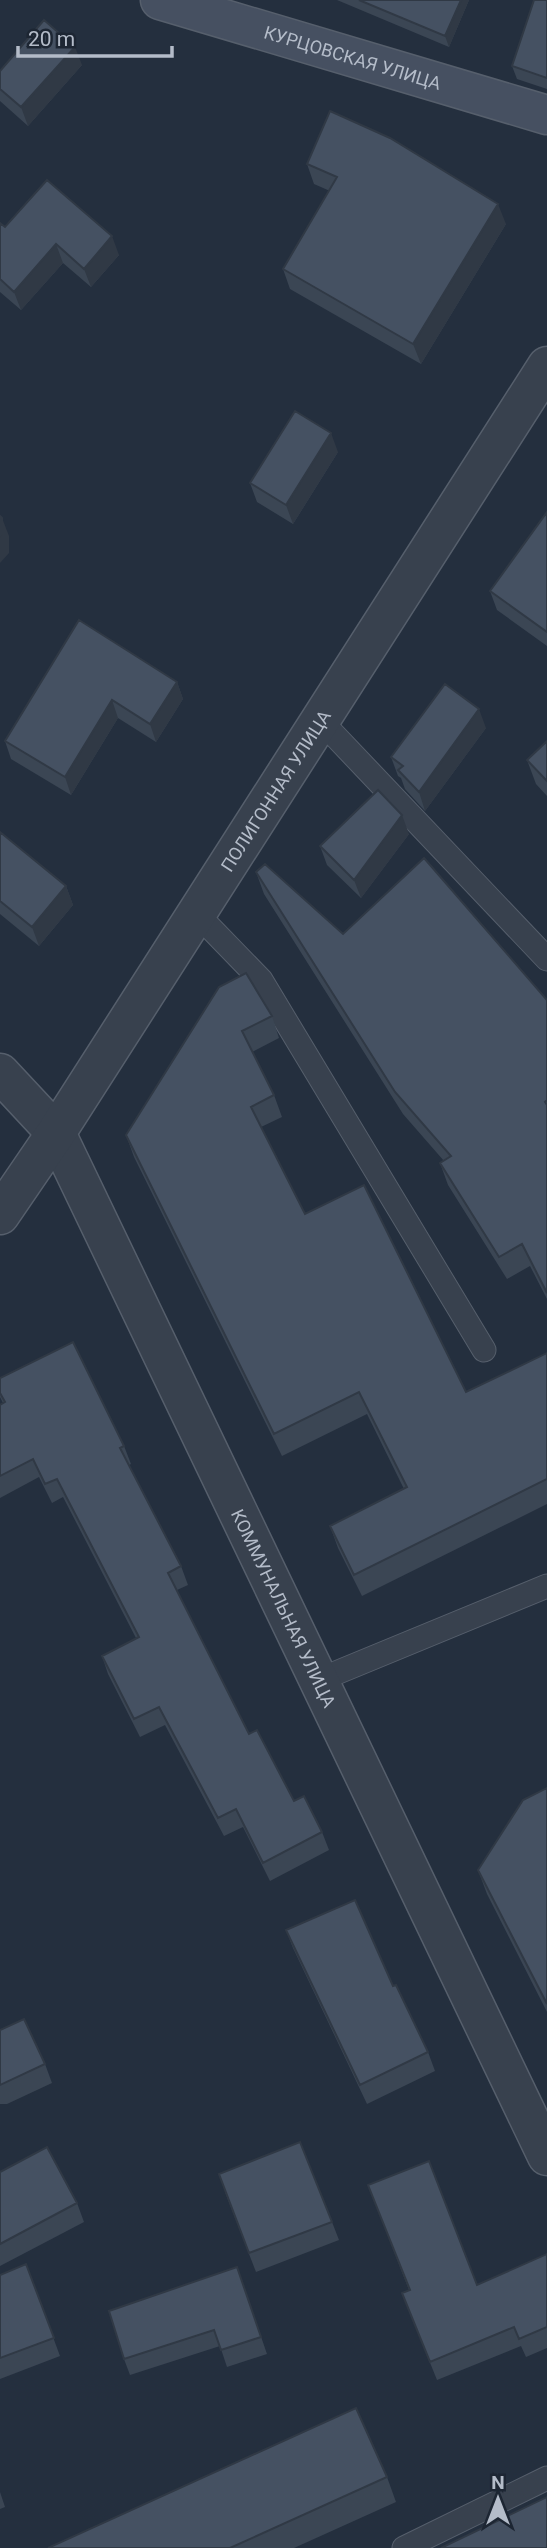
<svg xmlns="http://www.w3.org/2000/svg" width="547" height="2548" font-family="Roboto,sans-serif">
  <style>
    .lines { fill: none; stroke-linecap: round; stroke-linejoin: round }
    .lane-casing { stroke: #565f6c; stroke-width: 25 }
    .street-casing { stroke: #565f6c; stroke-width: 41 }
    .secondary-casing { stroke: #565f6c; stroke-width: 41 }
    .lane { stroke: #38414e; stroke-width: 23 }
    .street { stroke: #38414e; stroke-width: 38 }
    .secondary { stroke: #465061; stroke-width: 38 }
    .wall { fill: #3b4654 }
    .shaded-wall { fill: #303945 }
    .building { fill: #455162; stroke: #303945; stroke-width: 2 }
    .labels { text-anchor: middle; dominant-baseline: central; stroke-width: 5; stroke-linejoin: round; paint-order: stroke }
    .street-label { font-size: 18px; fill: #b4bcc9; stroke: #1d2633 }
  </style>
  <rect width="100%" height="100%" fill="#242f3e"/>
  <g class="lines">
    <defs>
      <path id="lane" d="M320 720 547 959
        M196 913 261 980 484 1350
        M319 1680 547 1586
        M404 2548 547 2478"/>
      <g id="street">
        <path id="s1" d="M0 1073 56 1133 547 2156"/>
        <path id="s2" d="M0 1215 56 1133 547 366"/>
      </g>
      <g id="secondary">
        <path id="s3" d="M160 0 547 115"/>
      </g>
    </defs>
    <use href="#lane" class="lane-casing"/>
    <use href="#street" class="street-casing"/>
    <use href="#secondary" class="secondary-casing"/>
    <use href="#lane" class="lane"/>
    <use href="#street" class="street"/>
    <use href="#secondary" class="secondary"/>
  </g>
  <path class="wall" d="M337 0H469L449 47Z
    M547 0V89L517 79 512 66Z
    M82 65 28 126 0 101V71Z
    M307 164 506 224 421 364 290 289 283 269 330 191 314 184Z
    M0 223 5 227 119 255 91 287 63 263 21 310 0 292Z
    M338 452 293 524 257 502 250 483Z
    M547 512V646L497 610 490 591Z
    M79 620 177 682 183 699 156 742 118 718 71 795 11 759 5 741Z
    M486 728 425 811 405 789 401 778 398 776 391 757Z
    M547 741V796L536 784 527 760Z
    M0 832 66 886 73 905 39 946 0 914Z
    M409 834 361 898 327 865 320 846Z
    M256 872 343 934 547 1000V1299L530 1266 507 1279 448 1185 440 1163 444 1161 403 1114 264 894Z
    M219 987 272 1016 279 1038 252 1052 274 1095 282 1117 261 1127 305 1214 466 1392 547 1353V1504L362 1596 338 1548 330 1526 404 1489 367 1414 282 1456 134 1157 126 1135Z
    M0 1378 124 1446 131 1464 129 1465 181 1566 188 1585 177 1590 249 1734 294 1801 322 1832 329 1850 270 1881 243 1827 224 1836 165 1725 140 1737 108 1674 102 1656 136 1638 63 1497 52 1503 39 1477 0 1498V1405L3 1403 0 1397Z
    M547 1788V2012L487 1894 478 1870Z
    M286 1930 393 1986 428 2052 435 2071 367 2104 293 1948Z
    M0 2030 45 2064 52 2083 7 2104H0Z
    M0 2172 77 2203 84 2222 0 2266Z
    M368 2185 477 2285 547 2254V2348L526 2357 521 2346 437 2380 402 2293 409 2290Z
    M225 2192 332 2222 339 2240 256 2272Z
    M26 2264 60 2356 0 2379V2275Z
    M237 2267 267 2354 227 2367 220 2346 130 2375 124 2359Z
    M387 2477 396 2502 294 2548H48Z
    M0 2492 5 2507 0 2509Z"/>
  <path class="shaded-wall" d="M461 0H469L449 47 445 36Z
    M75 47 82 65 28 126 21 107Z
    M498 204 506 224 421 364 413 344Z
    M112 236 119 255 91 287 84 269Z
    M56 244 63 263 21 310 14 292Z
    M331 433 338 452 293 524 286 505Z
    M2 518 9 536V553L0 563V536Z
    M177 682 183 699 156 742 150 724Z
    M112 700 118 718 71 795 65 777Z
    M479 709 486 728 425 811 419 792Z
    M402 815 409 834 361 898 354 880Z
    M66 886 73 905 39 946 32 927Z"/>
  <path class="building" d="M359 0H461L445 36Z
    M534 0H547V78L512 66Z
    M44 20 75 47 21 107 0 89V71Z
    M330 111 390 138 498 204 413 344 283 269 337 177 307 164Z
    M47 180 112 236 84 269 56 244 14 292 0 279V223L5 227Z
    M295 411 331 433 286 505 250 483Z
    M547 512V632L490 591Z
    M0 516 2 518V534L0 536Z
    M79 620 177 682 150 724 112 700 65 777 5 741Z
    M445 684 479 709 419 792 398 770 403 766 391 757Z
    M547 741V781L527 760Z
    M378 790 402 815 354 880 320 846Z
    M0 832 66 886 32 927 0 901Z
    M424 858 547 1000V1100L545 1102 547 1105V1293L522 1244 499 1257 440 1163 451 1156 395 1092 256 872 265 864 343 934Z
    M246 973 272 1016 242 1031 274 1095 251 1107 305 1214 364 1185 466 1392 547 1353V1479L354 1575 330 1526 407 1487 359 1392 274 1434 126 1135 219 987Z
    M73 1342 124 1446 120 1448 181 1566 168 1573 249 1734 257 1730 294 1801 304 1796 322 1832 263 1863 236 1809 218 1818 159 1707 134 1719 102 1656 139 1637 57 1479 45 1484 33 1459 0 1476V1405L5 1402 0 1393V1378Z
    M547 1788V2004L478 1870 523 1800Z
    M355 1900 393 1986 396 1985 428 2052 360 2085 286 1930Z
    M24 2019 45 2064 0 2085V2030Z
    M300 2142 332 2222 249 2253 219 2174Z
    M47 2147 77 2203 0 2244V2172Z
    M429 2161 477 2285 547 2254V2327L519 2339 514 2327 430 2362 402 2293 410 2290 368 2185Z
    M26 2264 54 2338 0 2358V2275Z
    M237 2267 261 2337 221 2350 214 2330 124 2359 109 2311Z
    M356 2408 387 2477 230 2548H48Z
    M547 2497V2548H441Z"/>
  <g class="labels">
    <g class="street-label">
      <text stroke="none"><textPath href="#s3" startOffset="201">КУРЦОВСКАЯ УЛИЦА</textPath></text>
      <text stroke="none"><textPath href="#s2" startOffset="506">ПОЛИГОННАЯ УЛИЦА</textPath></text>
      <text stroke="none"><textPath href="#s1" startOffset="609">КОММУНАЛЬНАЯ УЛИЦА</textPath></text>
    </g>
  </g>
  <g transform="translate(498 2499)" stroke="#1d2633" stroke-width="5" paint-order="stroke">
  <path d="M0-5L12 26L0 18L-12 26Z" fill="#b4bcc9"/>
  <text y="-10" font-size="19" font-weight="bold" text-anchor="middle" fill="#b4bcc9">N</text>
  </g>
  <path d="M18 46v10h154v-10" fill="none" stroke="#b4bcc9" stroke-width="3.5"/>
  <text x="28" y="46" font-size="21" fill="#b4bcc9" stroke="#1d2633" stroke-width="5" paint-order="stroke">20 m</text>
</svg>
